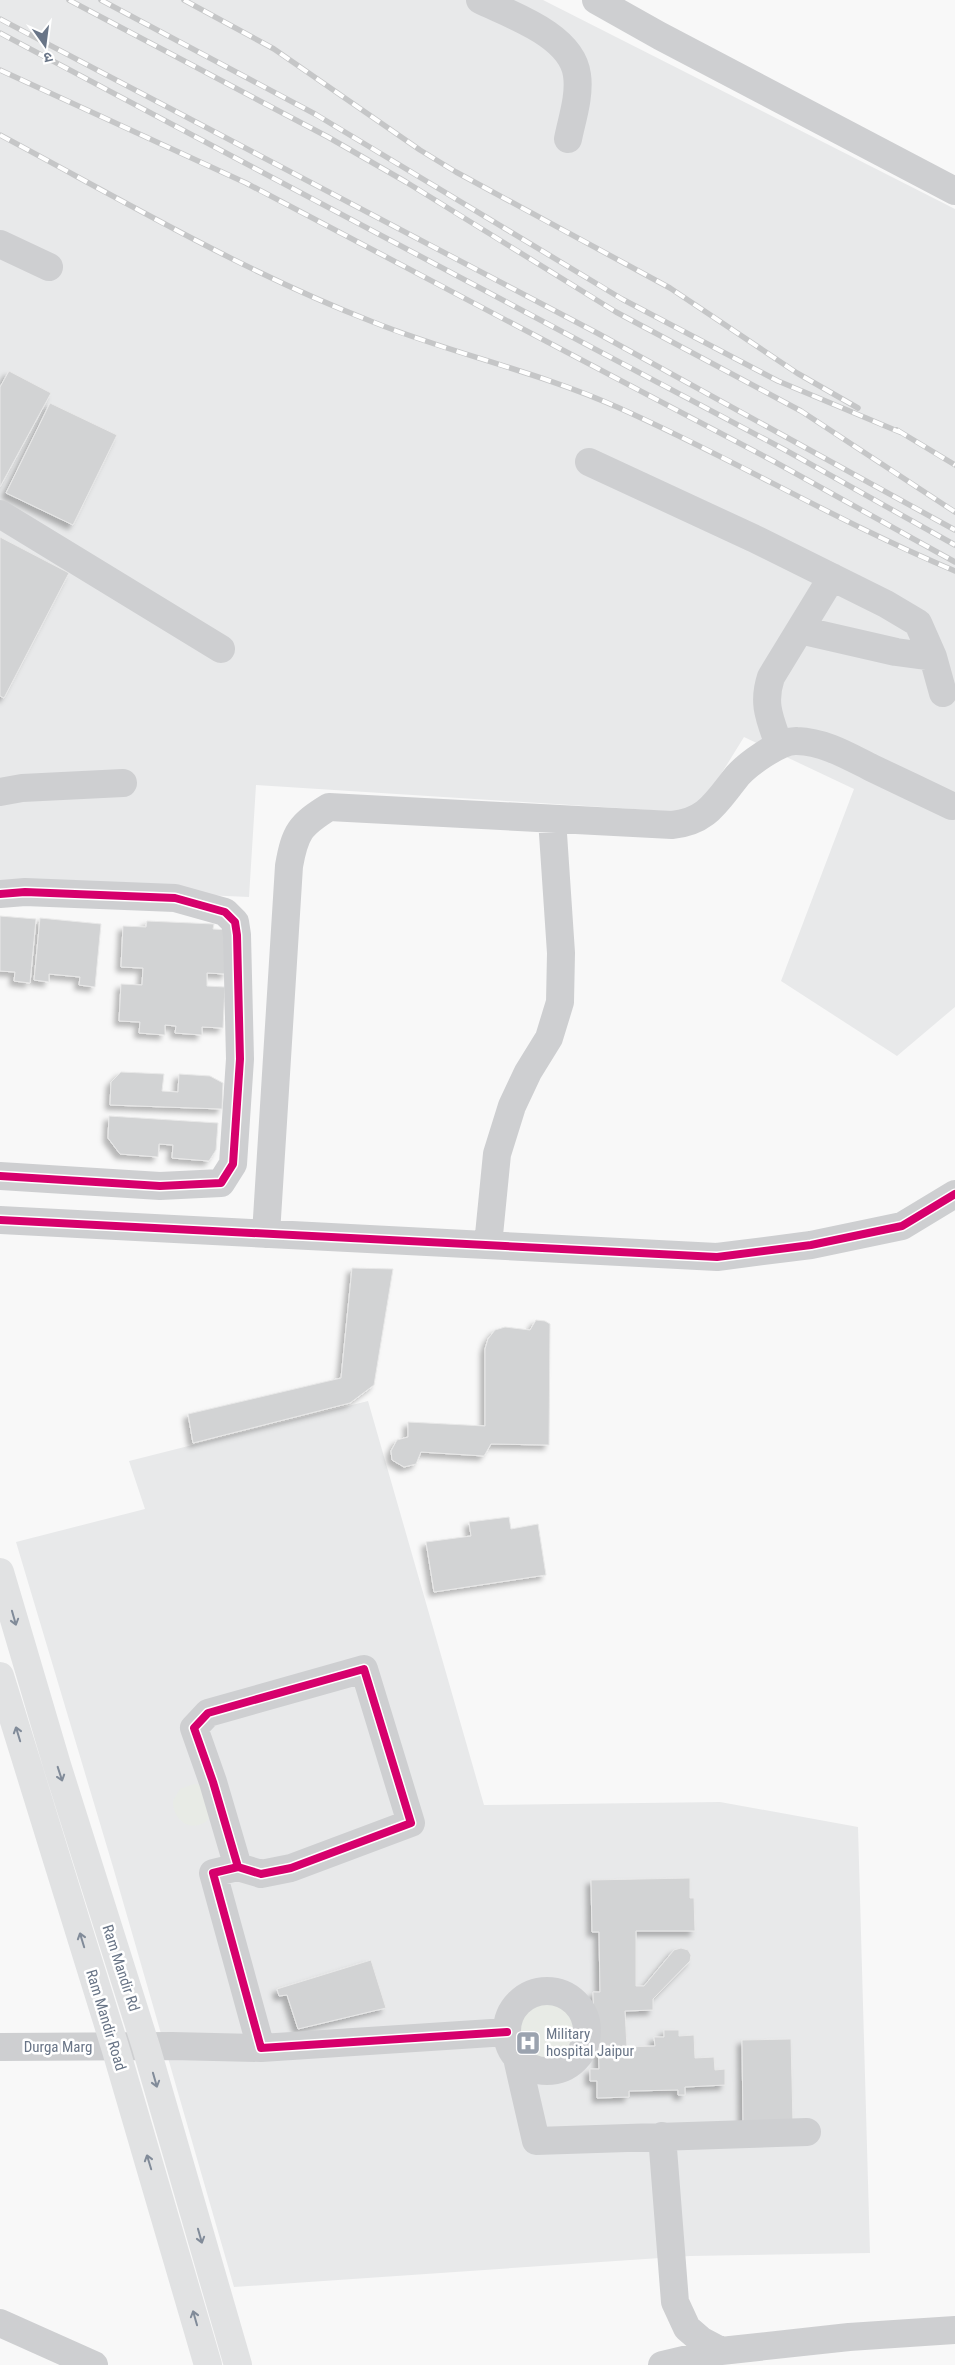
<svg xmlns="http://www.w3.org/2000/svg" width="955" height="2365" font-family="'Roboto Condensed','Noto Sans Devanagari',sans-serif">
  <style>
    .built { fill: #e8e9ea }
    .green { fill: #e8ebe6 }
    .building { fill: #d2d3d4; stroke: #e8e8e8; filter: url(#shadow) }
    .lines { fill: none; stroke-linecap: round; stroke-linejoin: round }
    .minor { stroke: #cecfd1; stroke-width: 28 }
    .major { stroke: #e1e2e3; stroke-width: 28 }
    .rail-casing { stroke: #c5c6c7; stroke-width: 5.5 }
    .rail { stroke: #fff; stroke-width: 4; stroke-dasharray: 11; stroke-linecap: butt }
    .cycleway-casing { stroke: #fff; stroke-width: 11 }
    .cycleway { stroke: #d6006c; stroke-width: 8 }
    .oneway { stroke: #818b99 }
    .labels { text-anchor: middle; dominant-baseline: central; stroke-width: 5; stroke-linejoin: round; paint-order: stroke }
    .street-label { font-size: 15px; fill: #697587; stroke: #fff }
    .poi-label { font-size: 15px; fill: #697587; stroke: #fff; text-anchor: start }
  </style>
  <defs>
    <filter id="shadow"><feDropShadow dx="-4.5" dy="4.5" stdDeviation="2.5" flood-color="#0004"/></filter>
  </defs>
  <rect width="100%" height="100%" fill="#f8f8f8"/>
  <path class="built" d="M0 0H543L955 209V1007L897 1056 781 981 854 789 744 737 697 813 256 785 249 897 0 886Z
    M368 1401 484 1805 720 1802 858 1827 870 2253 690 2256 234 2287 113 1867 16 1542 145 1509 129 1461Z"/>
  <path class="green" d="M194 1784 201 1785 212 1815C198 1835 173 1825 173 1801L180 1789Z
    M511 2030a35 35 0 1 1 70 0a35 35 0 1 1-70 0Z"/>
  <path class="building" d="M9 371 51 393 0 487V387Z
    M50 403 117 435 73 525 6 493Z
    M0 537 69 573 4 698 0 696Z
    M0 916 36 919 30 983 14 981 15 972 0 971Z
    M40 918 101 924 95 987 79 985 80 977 49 974V982L34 980Z
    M147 921 214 924 213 929 229 930 226 974 207 973V986L225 987 223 1028 202 1027V1035L175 1033 176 1026 165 1025V1035L139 1033 140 1022 119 1021 121 984 142 985 143 968 121 967 123 926 146 927Z
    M121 1072 164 1074 162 1091 178 1092 179 1074 210 1076 223 1083 222 1109 110 1105 111 1082Z
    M109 1116 218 1123 216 1150 209 1161 172 1158 173 1145 159 1144 158 1157 120 1154 108 1138Z
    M352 1268 393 1269 374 1385 350 1403 193 1443 188 1414 341 1378Z
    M536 1320 545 1321 550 1324 549 1445 491 1444 484 1456 421 1452 416 1464 404 1467 392 1460 391 1451 397 1440 408 1437V1422L485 1426V1349L488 1339 495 1330 505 1327 530 1330Z
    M509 1517 511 1529 538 1524 546 1575 434 1592 426 1542 471 1536 469 1522Z
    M690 1878V1898H694L695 1931H636V1986H644L674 1950 681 1948 688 1950 691 1955 690 1961 653 1999V2010L625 2011 627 2047 655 2046 654 2037H664V2030H679V2036L694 2035 695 2058 714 2057 715 2070 725 2069V2085L685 2087V2095H678V2090L629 2091V2097L597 2098V2081H590V2069H599L598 2037 594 2022 593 1992H600L599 1932H592L591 1880Z
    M371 1960 386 2008 298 2029 287 1995 279 1996 277 1989Z
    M791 2039 793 2123 743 2124 742 2040Z"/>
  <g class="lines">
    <path class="minor" d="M480 0C511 15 572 35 577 75 580 96 572 119 568 139
      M596 0 660 36 955 191
      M0 244 49 267
      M589 462 753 538 886 604 918 623 933 657 943 693
      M0 514 221 649
      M800 630 896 652 933 657
      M779 745C770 719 762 704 771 677L832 577
      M0 792 22 788 123 783
      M0 894 25 892 175 898 225 912 235 922 237 935 240 1059 233 1164 221 1183 160 1186 0 1176
      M0 1220 717 1257 811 1245 902 1226 955 1194
      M266 1234 289 866C295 832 300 825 329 807L672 825C705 822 715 804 734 780 744 766 780 740 797 741 825 742 848 756 872 768 899 781 925 793 952 806
      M488 1245 497 1154 512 1106 528 1072 549 1038 560 1002 561 953 552 819
      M238 1867 213 1782 194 1728 208 1713 364 1669 411 1823 291 1868 261 1874 238 1867 213 1873 261 2048 507 2032
      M507 2031a40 40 0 1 1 80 0a40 40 0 1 1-80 0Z
      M0 2047 172 2046 261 2048
      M517 2058 536 2141 807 2132
      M662 2136 675 2302 687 2328 702 2341 721 2351
      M0 2323 94 2365
      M662 2365 721 2351 849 2337 955 2330"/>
    <path class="major" d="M0 1572 57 1765 146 2047 238 2365
      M0 1676 115 2047 208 2365"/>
    <defs>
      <path id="rail" d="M69 0 328 137 406 182 616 312 801 411 955 512
        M101 0 315 114 622 299 778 381 902 433
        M184 0 274 49 420 150 456 172 670 288 797 373 858 408
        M0 19 599 334 955 530
        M0 33 787 451 955 545
        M0 70 246 183 775 462 955 562
        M0 135C122 200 244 272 373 322 453 354 539 372 617 407 732 458 840 523 955 571
        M897 430 955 465"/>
    </defs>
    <use href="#rail" class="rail-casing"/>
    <use href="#rail" class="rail"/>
    <defs>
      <path id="cycleway" d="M0 894 25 892 175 898 225 912 235 922 237 935 240 1059 233 1164 221 1183 160 1186 0 1176
        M0 1220 717 1257 811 1245 902 1226 955 1194
        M238 1867 213 1782 194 1728 208 1713 364 1669 411 1823 291 1868 261 1874 238 1867 213 1873 261 2048 507 2032"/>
    </defs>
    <use href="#cycleway" class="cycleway-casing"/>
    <use href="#cycleway" class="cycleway"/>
  </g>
  <defs><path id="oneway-shaft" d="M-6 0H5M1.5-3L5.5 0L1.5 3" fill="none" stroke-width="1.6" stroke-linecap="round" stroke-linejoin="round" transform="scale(1.25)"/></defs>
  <g class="oneway">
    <use href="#oneway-shaft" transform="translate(14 1618) rotate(74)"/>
    <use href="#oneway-shaft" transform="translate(18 1734) rotate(-107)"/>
    <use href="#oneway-shaft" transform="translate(60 1774) rotate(72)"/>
    <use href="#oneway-shaft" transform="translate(82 1940) rotate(-107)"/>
    <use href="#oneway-shaft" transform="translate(155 2080) rotate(74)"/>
    <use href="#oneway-shaft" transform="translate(149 2162) rotate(-107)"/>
    <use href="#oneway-shaft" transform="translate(200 2236) rotate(74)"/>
    <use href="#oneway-shaft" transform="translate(195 2318) rotate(-106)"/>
  </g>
  <defs>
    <symbol id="hospital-square" viewBox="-11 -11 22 22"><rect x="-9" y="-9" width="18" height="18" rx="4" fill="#9ba3af" stroke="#fff"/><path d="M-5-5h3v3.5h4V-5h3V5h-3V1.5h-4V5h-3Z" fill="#fff"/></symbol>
  </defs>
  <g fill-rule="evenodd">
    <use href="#hospital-square" x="514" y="2029" width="28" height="28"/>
  </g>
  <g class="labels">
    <g class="street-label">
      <text transform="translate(121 1968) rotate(72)">Ram Mandir Rd</text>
      <text transform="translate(106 2020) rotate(73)">Ram Mandir Road</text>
      <text x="58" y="2047">Durga Marg</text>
    </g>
    <g class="poi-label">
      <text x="546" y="2034">Military<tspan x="546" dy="17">hospital Jaipur</tspan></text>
    </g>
  </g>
  <g transform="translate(45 45) rotate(166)" stroke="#ffffff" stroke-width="4" paint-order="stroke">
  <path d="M0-4L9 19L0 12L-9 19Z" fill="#697587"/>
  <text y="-8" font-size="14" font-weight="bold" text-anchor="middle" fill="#697587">उ</text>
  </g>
</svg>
